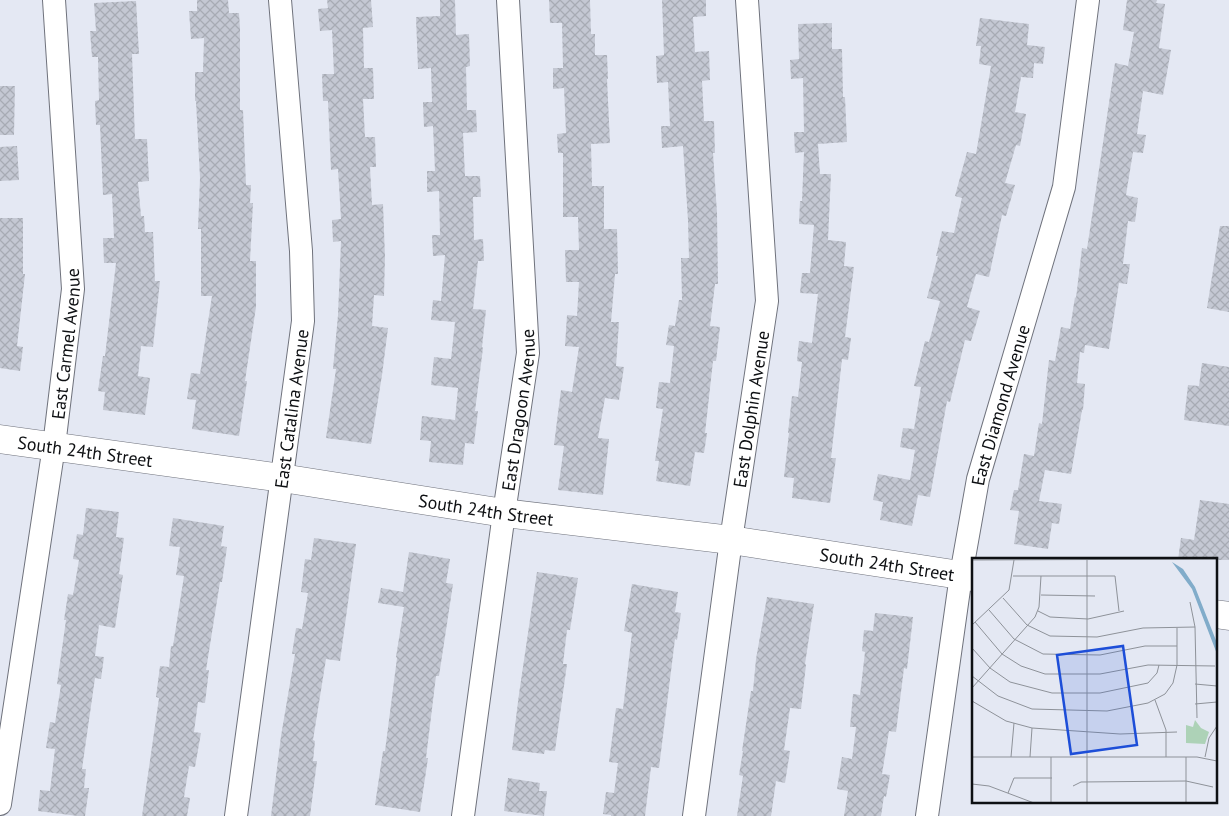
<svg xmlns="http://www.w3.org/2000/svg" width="1229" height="816" font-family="'PT Sans',sans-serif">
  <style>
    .building { fill: url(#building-cross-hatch) }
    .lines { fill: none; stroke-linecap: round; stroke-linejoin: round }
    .street-casing { stroke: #6f727c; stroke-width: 24 }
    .secondary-casing { stroke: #6f727c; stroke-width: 29 }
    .street { stroke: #fff; stroke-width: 22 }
    .secondary { stroke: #fff; stroke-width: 28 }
    .labels { text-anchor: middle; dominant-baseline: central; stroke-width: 4; stroke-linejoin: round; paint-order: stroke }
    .street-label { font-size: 18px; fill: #0e1013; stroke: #f2f5fe }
    .inset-road { fill: none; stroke: #8e9299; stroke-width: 1 }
    .view { fill: #1d4ed8; fill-opacity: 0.15; stroke: #1d4ed8; stroke-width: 2.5 }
    .inset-edge { fill: none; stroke: #0e1013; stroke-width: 2.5 }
  </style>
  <defs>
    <pattern id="building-cross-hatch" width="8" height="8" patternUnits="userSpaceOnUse" patternTransform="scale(1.25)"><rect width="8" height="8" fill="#c4c8d3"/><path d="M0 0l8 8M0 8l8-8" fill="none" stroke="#a7abb4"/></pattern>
  </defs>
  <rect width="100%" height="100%" fill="#e4e8f3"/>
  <path class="building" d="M197 0H228L229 13H239L240 28V110H243L246 185H251L250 203H253L250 261H256V307L245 381H247L239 436 192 429 196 400 187 399 191 373 200 374 212 296H201V229H198L200 178 196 101H195V72H203L204 38 191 39 189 11H197Z
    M327 0H371L373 27 363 28 364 68H373L374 99H363L365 137H375L376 167H370L372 205 383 204 385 257 384 296 374 295 372 326 388 328 382 375 371 444 326 438 336 369H333L338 315 341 241 333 242 332 220 341 219 338 169 331 170 328 101H323L322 74H334L332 30 320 31 318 9 328 8Z
    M440 0H455L456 35 469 34 470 66 466 67 467 110H476L477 132 463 133 465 176H480L481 197H473L474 240 483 239 484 261H478L473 309 486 310 482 347 483 348 475 411H478L474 444 465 443 463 465 429 462 431 441 420 440 422 416 455 420 458 388 431 385 434 357 451 359 455 322 431 320 433 300 441 301 445 255 433 256 432 235H440L439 191 427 192V171H435L433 126 424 127 423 102H432L431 68 418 69 416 17 440 16Z
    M549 0H590L591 34H595V55H607L608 79H607L610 143 591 144 592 186H604V229H617L618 274H615L611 322H619L616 366 624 367 619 400 605 398 598 438 609 439 603 495 558 490 564 446 554 445 558 413 561 390 572 392 579 347 565 346 567 315 577 316 579 282H566L565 250H579L578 217H563V153H558L557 134 566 133 564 88 553 89V68H563L562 23H550Z
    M662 0H706V16L693 17 695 52 709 51 710 80 702 81 704 121H714L715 153H713L717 213 718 284H715L710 326 720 327 716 361H713L705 433H707L704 453 695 452 690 486 656 481 659 461H655L663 409 656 408 659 382 670 383 674 346 666 345 669 325 675 326 679 300H682L681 258H689L688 220 683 146 662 148 661 126H670L668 82 657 83 656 56 664 55Z
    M1127 0H1157L1156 3 1165 4 1159 48 1171 50 1163 95 1143 91 1137 134 1146 135 1143 153 1133 152 1126 195 1138 198 1135 222 1128 221 1123 264H1130L1127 284 1119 283 1109 349 1085 345 1084 353 1080 352 1077 383 1085 384 1083 410H1082L1071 474 1045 470 1039 501 1062 504 1059 524 1052 523 1048 549 1014 544 1019 511 1010 510 1014 490H1018L1024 454 1034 456 1039 423 1042 424 1049 360 1055 361 1061 327 1070 329 1075 297 1076 298 1082 248 1087 249 1115 63 1128 66 1134 32 1123 30Z
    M136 1 139 54H132L135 139H147L149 181 138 182 141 216H144L145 232H153L155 281H160L153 347 141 346 138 376 150 378 145 415 103 410 105 392 98 391 103 356H105L116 263H104L103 238H114L112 194 103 195 100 125H96L95 101 99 100 98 57H92L90 31H96L94 3Z
    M980 18 1029 24 1027 45 1045 47 1043 64 1034 63 1033 78 1021 77 1015 112 1026 114 1020 146 1016 145 1005 183 1015 185 1006 216 1002 215 989 277 976 274 967 307 980 311 971 341 965 340 950 402 947 401 930 497 918 495 912 526 880 520 883 502 873 500 878 474 910 480 915 450 900 447 903 428 914 429 921 387 914 386 925 341 929 342 940 301 927 298 938 256H936L942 231 954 233 962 198 955 196 967 152 976 154 991 66 979 64 981 46H976Z
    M832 23V49H842L843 97H845L847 142 818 144 820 174H831L828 240 846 242 844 266 854 267 845 337 851 338 848 360 842 359 831 458H836L830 503 792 498 794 478 784 477 789 433H788L792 396 798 397 802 362 797 361 799 341 812 343 818 294 800 293 802 273H810L814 225 799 224 800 201H802L804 152 795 153 794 132H804L803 78 791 79 790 60 799 59 798 24Z
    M0 86H15L14 135H0Z
    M17 146 19 180 0 181V147Z
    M0 218H23V274H25L17 346 23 347 20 371 0 368Z
    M1220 226H1229V312L1207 308Z
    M1202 363 1229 367V426L1184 420 1188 385 1199 386Z
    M1200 500 1229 504V560H1178L1181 538 1194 540Z
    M86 508 119 512 116 537 124 538 119 574 123 575 115 628 99 625 95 656 104 657 101 679 95 678 82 769H86L84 788H89L85 816H78L38 811 40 790 50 791 55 749 46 748 50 722 55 723 61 685 57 684 66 620H64L68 594 73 595 79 560 73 559 77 534 83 535Z
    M173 518 224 526 221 546 227 547 222 582H220L206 670H209L205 703 198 702 194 732 201 733 195 767 189 766 184 797 190 798 187 816H142L159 698 156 697 160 666 169 667 171 646H173L184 576 176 575 180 547 169 546Z
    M314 538 356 544 340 661 326 659 313 740 315 741 313 761H317L310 816H271L281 736 295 654H292L296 628 302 629 308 593 301 592 305 559 311 560Z
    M409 552 450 559 446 583 453 584 439 676H436L426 758H428L420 812 375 805 383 751H385L397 658 396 657 404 607 378 603 381 588 403 592Z
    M537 572 578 578 570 630H567L563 664H567L555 751 545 750 544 754 512 750 519 694Z
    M632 584 678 592 675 612 681 613 677 640 675 639 659 768 651 767 645 816H611V815L603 814 606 792 614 793 618 763 609 762 616 708 623 709 632 633 624 631Z
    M767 597 814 604 805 664 806 665 801 709 790 708 784 750 790 751 785 783 776 781 771 816H737L743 776 739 775 743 751H742L751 691H753L756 659Z
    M875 613 913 617 907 669 904 668 896 732 889 731 882 774 890 775 886 797 884 796 881 816H844L848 791 837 789 842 757 852 759 856 727H850L853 694 860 695 865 652 862 651 864 630 873 631Z
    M508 778 540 783 539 791H547L544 816 504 811Z"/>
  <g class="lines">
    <defs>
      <g id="street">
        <path id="s1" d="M0 804 54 446 73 289 54 0"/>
        <path id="s2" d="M236 816 303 321 301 251 280 0"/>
        <path id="s3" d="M463 816 504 513 528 353 508 0"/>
        <path id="s4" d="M694 816 731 540 767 301 747 0"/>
        <path id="s5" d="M927 816 961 575 978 479 1064 187 1088 0"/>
      </g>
      <g id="secondary">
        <path id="s6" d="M0 439 282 478 504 513 731 540 973 577"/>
        <path d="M1215 614 1229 616"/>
      </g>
    </defs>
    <use href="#street" class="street-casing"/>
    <use href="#secondary" class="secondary-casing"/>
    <use href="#street" class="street"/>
    <use href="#secondary" class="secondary"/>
  </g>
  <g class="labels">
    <g class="street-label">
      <text stroke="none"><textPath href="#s1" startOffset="465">East Carmel Avenue</textPath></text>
      <text stroke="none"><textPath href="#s5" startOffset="418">East Diamond Avenue</textPath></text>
      <text stroke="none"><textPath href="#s2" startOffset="411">East Catalina Avenue</textPath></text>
      <text stroke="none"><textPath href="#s3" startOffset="410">East Dragoon Avenue</textPath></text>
      <text stroke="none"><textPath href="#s4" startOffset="411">East Dolphin Avenue</textPath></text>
      <text stroke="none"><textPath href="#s6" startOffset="86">South 24th Street</textPath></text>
      <text stroke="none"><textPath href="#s6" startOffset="491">South 24th Street</textPath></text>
      <text stroke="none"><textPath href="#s6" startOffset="896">South 24th Street</textPath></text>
    </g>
  </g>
  <g transform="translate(972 558)">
    <rect width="245" height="245" fill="#e4e8f3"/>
    <path d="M223 162 229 170 237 174 233 186 214 185V167L221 169Z" fill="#add2b7"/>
    <path d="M200 4 211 11 223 29 245 85V96L220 31Z" fill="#81acca"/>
    <path class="inset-road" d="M115 0V245M0 2 245 1M41 18H143L147 53M69 37 123 38M31 40 55 67 78 78 125 79 171 70 223 69M218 44 223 69 225 160M17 52 42 81 71 96 128 97 173 88H205M66 53 78 59 116 61 152 53M3 64 30 96 49 108 73 116H128L176 107 243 108M0 67 37 32 42 2M0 90 18 110 38 124 80 135H128L176 125 185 115 187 107M0 118 26 138 60 151 135 153 176 145 193 136 201 125 205 107V70M223 126 245 128M0 130 63 59 67 49 69 18M183 142 194 172V199M0 143 34 163 60 170 148 176 205 174M223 146 245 144M0 199H225L245 203M39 199 42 165M58 199 60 170M214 199V245M233 199 237 180 245 168M0 226 17 228 62 245M101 228 109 224 214 223 241 229M36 235 42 220H80M79 245V199"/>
    <path class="view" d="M151 88 165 187 99 196 85 97Z"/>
    <rect width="245" height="245" class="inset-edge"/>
  </g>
</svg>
